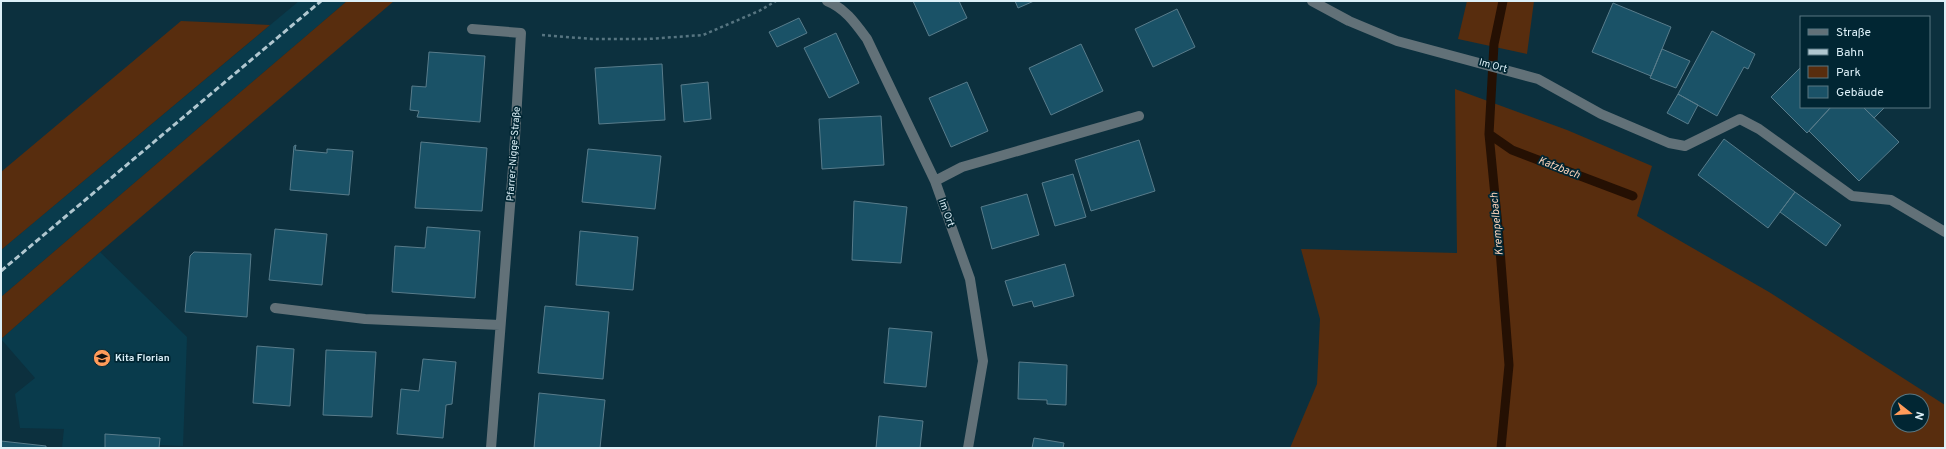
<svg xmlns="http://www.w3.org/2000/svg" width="1946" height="449" font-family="Overpass,sans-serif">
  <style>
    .built { fill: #093b4c }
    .green { fill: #582d0e; fill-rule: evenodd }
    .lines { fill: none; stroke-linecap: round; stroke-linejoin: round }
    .stream { stroke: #251003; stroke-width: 9 }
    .building { fill: #1a5267; stroke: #587c8b }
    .path { stroke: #577581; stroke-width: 2.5; stroke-dasharray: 3 3; stroke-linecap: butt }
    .minor { stroke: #627178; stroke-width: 10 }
    .rail { stroke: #b0c7d0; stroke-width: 3; stroke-dasharray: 6 3; stroke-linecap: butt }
    .labels { text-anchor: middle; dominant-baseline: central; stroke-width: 3.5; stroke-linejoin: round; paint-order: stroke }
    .street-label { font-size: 10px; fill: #dcf0f8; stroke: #012633 }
    .poi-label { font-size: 10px; font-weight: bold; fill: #dcf0f8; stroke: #012633; text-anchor: start }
    .water-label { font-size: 11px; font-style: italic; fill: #fbd3ba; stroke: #012633 }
  </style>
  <rect width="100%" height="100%" fill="#0c303e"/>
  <path class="built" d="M299 1H347L1 297V250Z
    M100 252 187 337 183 446 159 445V448H62L64 429 20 428 15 394 35 378 1 339Z"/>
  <path class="green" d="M347 1H394L100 252 1 339V297Z
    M1467 1H1534L1527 54 1458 39Z
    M181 21 270 25 1 250V172Z
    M1455 89 1567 130 1652 166 1637 216 1769 292 1945 405V448H1290L1317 384 1320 319 1301 249 1457 253ZM1898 401H1922V425H1898Z"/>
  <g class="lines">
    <path class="stream" d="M1489 134 1512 150 1633 196
      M1501 448 1509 365 1499 237 1489 134 1494 44 1503 1"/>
  </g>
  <path class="building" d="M913 1H959L967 18 929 36Z
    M1015 1H1034L1018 8Z
    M1613 3 1671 27 1651 76 1592 52Z
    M1177 9 1195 47 1153 67 1135 29Z
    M799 18 807 33 777 47 769 32Z
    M1712 31 1755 54 1748 69 1744 67 1717 116 1678 94Z
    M836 33 859 83 829 98 804 48Z
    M1081 44 1103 91 1051 115 1029 68Z
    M1662 49 1690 61 1676 88 1650 78Z
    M429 52 485 56 480 122 417 117 419 111 410 110 412 86 426 87Z
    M662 64 665 120 599 124 595 68Z
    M1801 67V107H1831L1807 133 1771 97Z
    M708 82 711 119 684 122 681 85Z
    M967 82 988 131 951 147 929 98Z
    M1678 94 1698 105 1688 124 1667 113Z
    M1831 107H1863L1899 142 1859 181 1809 131Z
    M1863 107H1885L1874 118Z
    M881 116 884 165 822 169 819 119Z
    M1724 139 1795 192 1768 228 1698 175Z
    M1139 140 1155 191 1091 211 1075 160Z
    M421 142 487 148 482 211 415 208Z
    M296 145 295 150 327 153V149L353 151 349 195 290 190 294 146Z
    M588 149 661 156 655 209 582 202Z
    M1073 174 1086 217 1055 226 1042 183Z
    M1795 192 1841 225 1826 246 1780 212Z
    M1027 194 1039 235 992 249 981 207Z
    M854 201 907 207 901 263 852 260Z
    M427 227 480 231 475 298 392 292 395 246 425 248Z
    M275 229 327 234 322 285 269 280Z
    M580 231 638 237 633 290 576 285Z
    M194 252 251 254 247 317 185 312 190 256Z
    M1065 264 1074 296 1034 307 1032 301 1013 306 1005 281Z
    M545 306 609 312 603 379 538 373Z
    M889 328 932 332 926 387 884 383Z
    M257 346 294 349 290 406 253 403Z
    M326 350 376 352 372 417 323 415Z
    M423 359 456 362 452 404 446 405 443 438 397 434 401 389 419 391Z
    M1019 362 1067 365 1066 405 1047 404V400L1018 399Z
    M539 393 605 400 600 448H534Z
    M879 416 923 421 920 448H876Z
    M105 434 160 438 159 448H105Z
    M1034 438 1064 443 1063 448H1032Z
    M1 441 46 446V448H1Z"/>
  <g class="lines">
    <path class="path" d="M542 35 592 39H648L703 35 759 11 776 1"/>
    <path class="minor" d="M827 1C845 8 856 24 867 39L935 181 970 279 983 361 968 448
      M1312 1 1349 21 1397 41 1538 79 1601 114 1669 143 1685 146 1740 119 1759 129 1852 196 1891 200 1945 232
      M472 29 521 33 514 155 491 448
      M935 181 962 167 1139 116
      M275 308 365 319 500 325"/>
    <path class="rail" d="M1 271 321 1"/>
  </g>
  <defs>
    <symbol id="school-disc" viewBox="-11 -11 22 22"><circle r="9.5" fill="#ff9b5a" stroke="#012633"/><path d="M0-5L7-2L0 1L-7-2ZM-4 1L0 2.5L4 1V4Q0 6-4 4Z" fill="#111"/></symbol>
  </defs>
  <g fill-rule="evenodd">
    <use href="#school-disc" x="92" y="348" width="20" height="20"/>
  </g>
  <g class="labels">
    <g class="street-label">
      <text transform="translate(1493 66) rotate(15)">Im Ort</text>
      <text transform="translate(514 154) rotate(-86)">Pfarrer-Nigge-Straße</text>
      <text transform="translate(946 213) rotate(70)">Im Ort</text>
    </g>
    <g class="poi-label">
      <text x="115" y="358">Kita Florian</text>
    </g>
    <g class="water-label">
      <text transform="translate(1559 168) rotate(21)">Katzbach</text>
      <text transform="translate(1497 224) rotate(-95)">Krempelbach</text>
    </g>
  </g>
  <rect width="1946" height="449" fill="none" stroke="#dcf0f8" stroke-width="4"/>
  <rect x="1800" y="16" width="130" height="92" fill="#012633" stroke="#597782"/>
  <rect x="1808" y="29" width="20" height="6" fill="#627178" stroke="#597782"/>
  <text x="1836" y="36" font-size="12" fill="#dcf0f8">Straße</text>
  <rect x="1808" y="49" width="20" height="6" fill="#b0c7d0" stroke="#597782"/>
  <text x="1836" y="56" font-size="12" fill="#dcf0f8">Bahn</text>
  <rect x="1808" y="66" width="20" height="12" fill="#582d0e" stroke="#597782"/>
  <text x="1836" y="76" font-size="12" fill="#dcf0f8">Park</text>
  <rect x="1808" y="86" width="20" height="12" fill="#1a5267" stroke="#597782"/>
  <text x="1836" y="96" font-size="12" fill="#dcf0f8">Gebäude</text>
  <g transform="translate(1910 413) rotate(107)"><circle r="19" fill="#012633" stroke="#597782"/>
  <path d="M0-3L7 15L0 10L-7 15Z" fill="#ff9b5a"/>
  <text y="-6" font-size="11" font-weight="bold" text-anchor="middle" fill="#dcf0f8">N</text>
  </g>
</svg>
